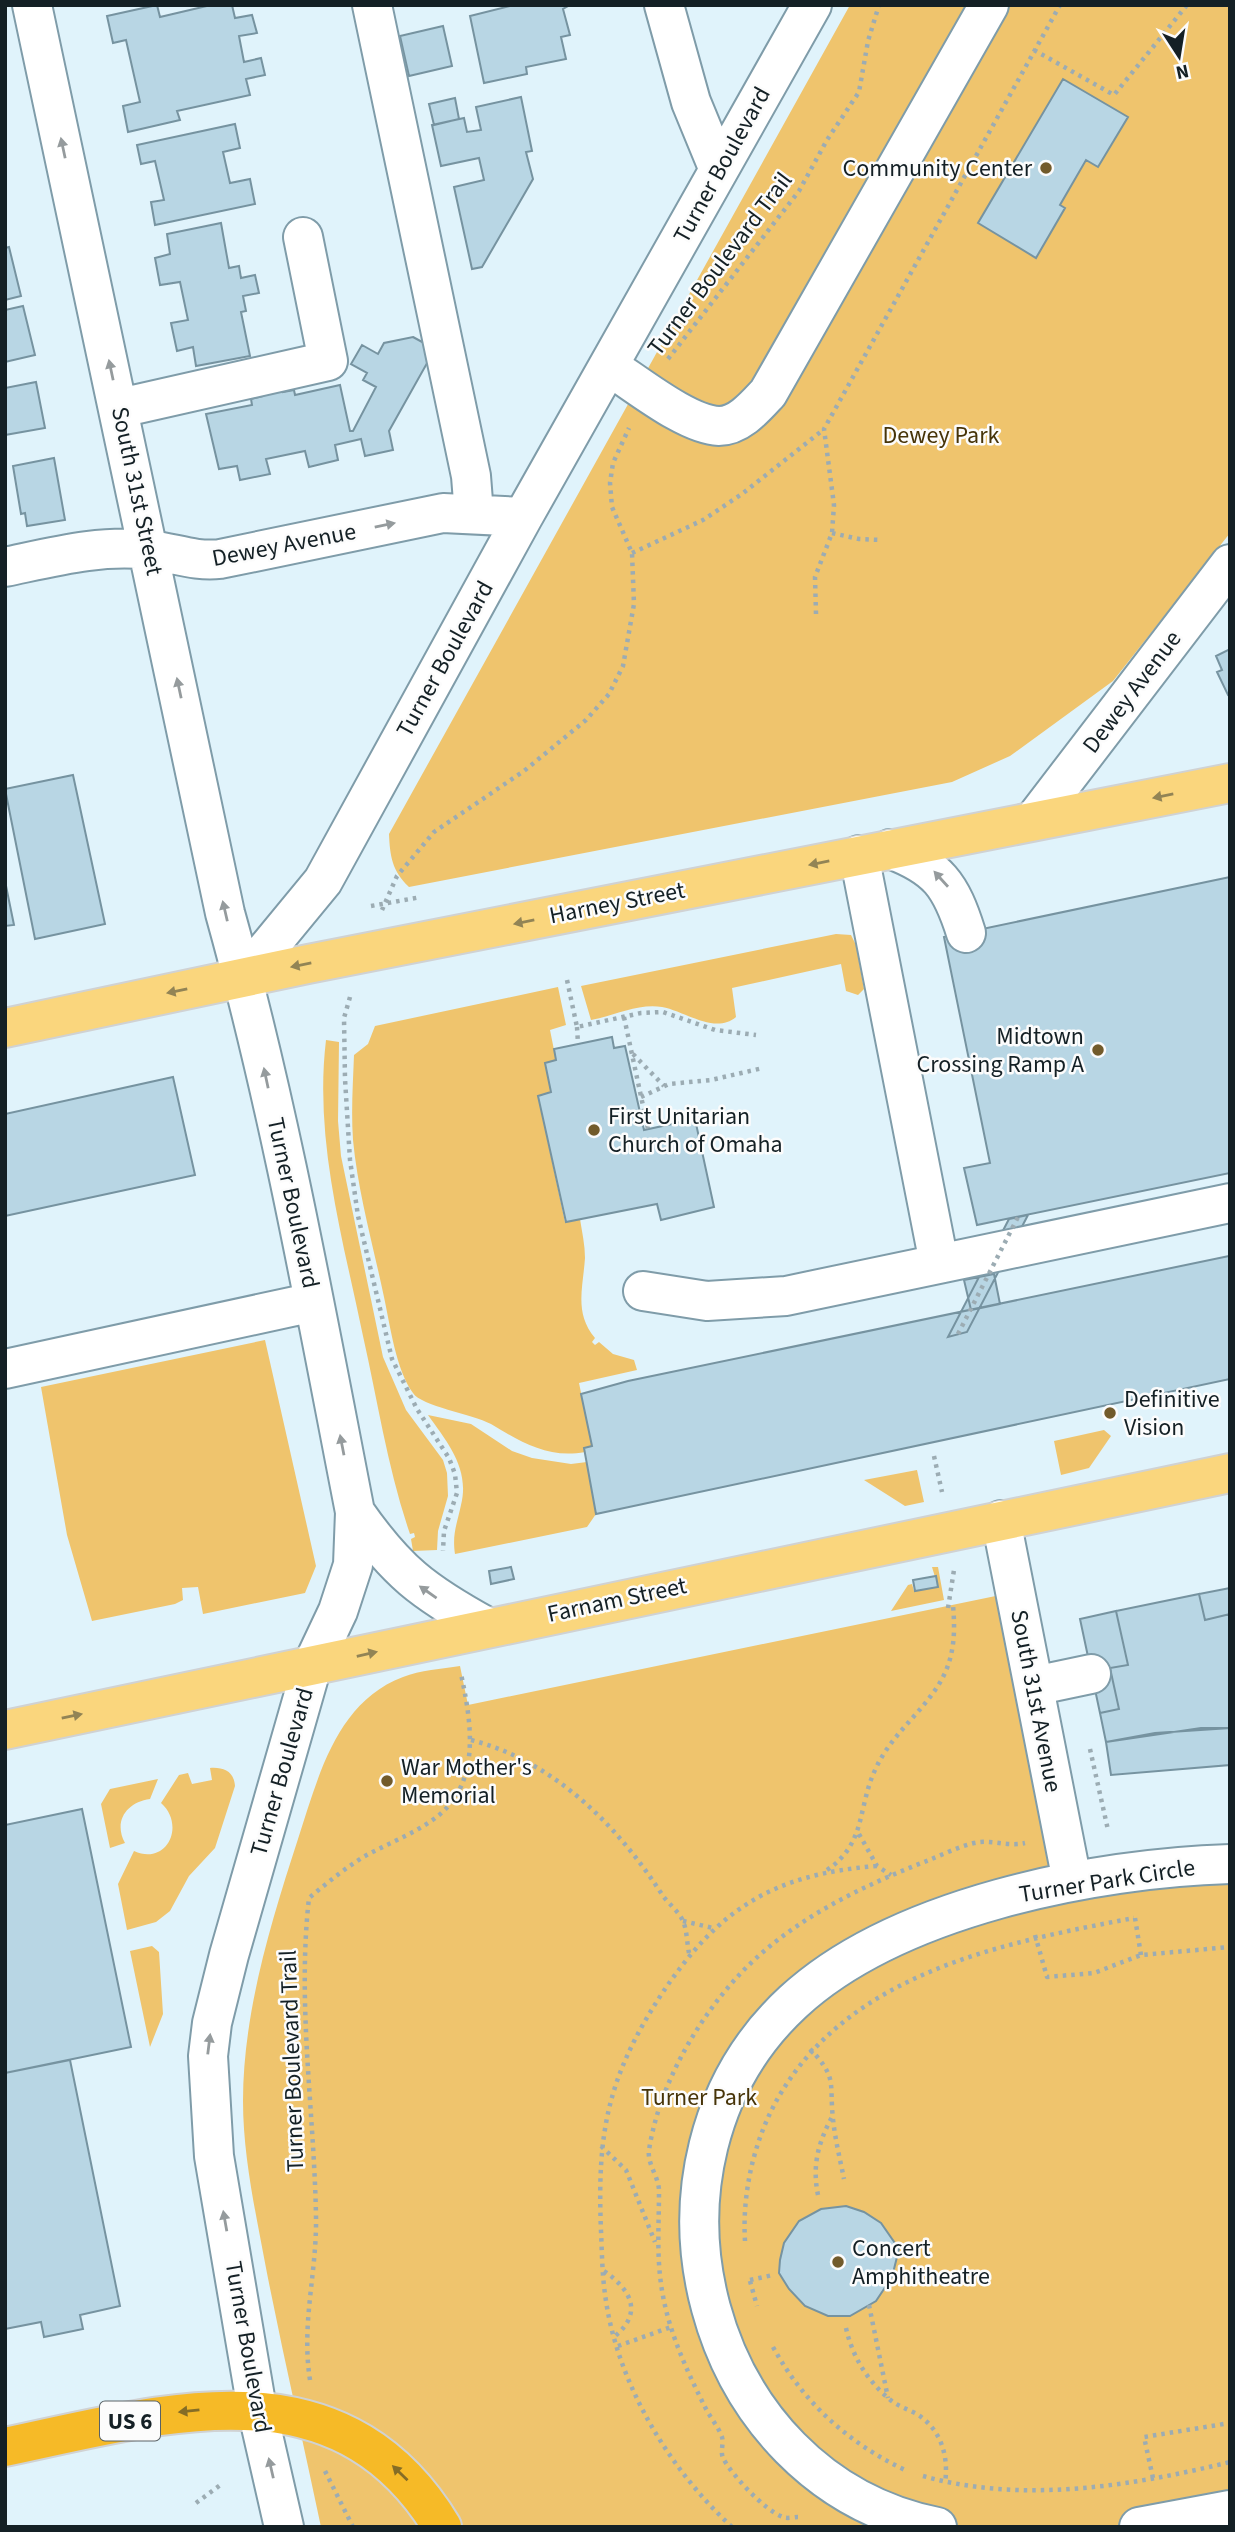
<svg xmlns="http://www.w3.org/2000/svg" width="1235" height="2532" font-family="'Source Sans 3',sans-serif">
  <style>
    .green { fill: #efc46d }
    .building { fill: #b8d6e4; stroke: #7693a0; stroke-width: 2 }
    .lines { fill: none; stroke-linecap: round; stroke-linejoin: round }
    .minor-casing { stroke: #7f9ca9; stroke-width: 42 }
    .major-casing { stroke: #d0d2d3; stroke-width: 42 }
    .highway-casing { stroke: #d0d2d3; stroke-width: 42 }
    .path { stroke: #9cacb3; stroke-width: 4.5; stroke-dasharray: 3.5 5; stroke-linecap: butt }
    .minor { stroke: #fff; stroke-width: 38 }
    .major { stroke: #fad67d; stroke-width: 38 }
    .highway { stroke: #f6ba27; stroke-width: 38 }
    .path-bridge { stroke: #9cacb3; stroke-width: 4.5; stroke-dasharray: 3.5 5; stroke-linecap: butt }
    .oneway { fill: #959b9d }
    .oneway2 { fill: #928455 }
    .oneway3 { fill: #856d26 }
    .poi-dot { fill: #725b2b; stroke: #fcfcfc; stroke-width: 2.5 }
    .labels { text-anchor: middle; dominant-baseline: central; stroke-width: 5; stroke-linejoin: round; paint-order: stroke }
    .shield { fill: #fcfcfc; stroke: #5a6266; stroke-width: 2 }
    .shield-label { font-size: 23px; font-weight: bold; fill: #142025 }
    .street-label { font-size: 24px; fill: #142025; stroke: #fcfcfc }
    .poi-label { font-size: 24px; fill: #142025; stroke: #fcfcfc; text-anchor: start }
    .park-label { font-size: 24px; fill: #473408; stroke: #fcfcfc }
  </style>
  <rect width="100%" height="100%" fill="#e0f3fb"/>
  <path class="green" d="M850 5H1230V533L1113 681 1010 756 952 782 409 887C392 871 390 856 389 834Z
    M836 934 851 935 856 945 864 989 858 995 846 991 841 964 732 988 736 1017C715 1035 685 1011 662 1007 638 1003 614 1016 591 1020L581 986Z
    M558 987 566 1025 550 1030 556 1060 551 1092 538 1096 565 1222 580 1219C582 1232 585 1245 585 1258 583 1288 574 1313 595 1338L592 1342 595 1345 599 1342 613 1354 634 1360 637 1370 579 1383 592 1446 584 1448 585 1452C548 1459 521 1442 491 1424 472 1414 421 1406 413 1393 396 1370 390 1325 384 1297 373 1245 358 1192 353 1140 351 1111 353 1083 354 1055L368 1044 375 1026Z
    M326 1040 339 1042 338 1121 341 1156 383 1357 406 1410 443 1460 447 1473 448 1496 438 1531 437 1550 413 1551 411 1539 415 1537 414 1533 410 1534C388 1470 378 1403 363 1336 343 1239 314 1140 326 1040Z
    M265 1340 316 1566 305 1593 203 1614 198 1587 182 1588 183 1600 175 1604 92 1621 67 1535 41 1387Z
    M428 1415 471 1424 512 1451 532 1458 571 1464 587 1462 596 1514 587 1527 455 1554C452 1534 457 1524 461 1505 470 1469 448 1443 428 1415Z
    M1104 1430 1111 1436 1089 1468 1061 1475 1054 1441Z
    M917 1470 924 1502 905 1506 864 1480Z
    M932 1567H938L944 1600 891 1611 908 1585 912 1584 914 1591 938 1587Z
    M1015 1592 1072 1881 1230 1864V2510L1206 2527H321C303 2441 283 2355 266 2268 256 2214 243 2157 243 2101 243 2013 271 1922 298 1839 318 1778 336 1702 403 1677 420 1670 442 1669 460 1666L468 1705Z
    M210 1768C223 1767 234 1771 235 1786L215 1848 189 1876 170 1911 156 1922 127 1930 118 1884 134 1851C167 1866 186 1825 161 1803L179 1775 188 1773 192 1784 212 1780Z
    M158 1779 150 1799C127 1802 113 1821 125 1843L110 1848 101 1804 110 1789Z
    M152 1946 159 1952 163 2014 150 2047 130 1951Z"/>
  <path class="building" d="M157 5 160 17 211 5H232L235 18 252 15 257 33 239 36 244 62 261 58 265 75 246 79 250 95 177 111 180 120 128 132 123 106 140 102 126 40 113 43 107 16Z
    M514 5H570L563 9 570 35 561 37 566 59 526 67 527 74 484 83 470 16Z
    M443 26 452 66 409 76 400 36Z
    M1063 79 1128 117 1098 167 1086 160 1060 205 1065 208 1036 258 978 223Z
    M521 97 532 151 526 152 533 179 482 267 472 269 454 187 484 180 479 158 441 166 432 125 464 118 467 132 481 130 476 107Z
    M455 98 459 119 434 125 429 104Z
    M235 124 240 148 223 152 230 183 250 179 255 204 155 225 151 202 164 200 155 161 141 164 137 145Z
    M221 223 229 268 239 266 241 278 255 275 259 293 243 296 246 311 241 312 250 356 196 366 193 347 177 351 171 323 188 320 180 282 160 285 155 258 170 254 167 234Z
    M9 247 21 296 5 300V248Z
    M23 306 35 355 5 362V310Z
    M413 337 435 349 389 431 393 450 365 456 361 439 335 445 338 460 309 467 305 451 266 459 270 474 240 480 237 466 219 469 206 414 252 405 251 399 263 396 261 383 280 378 283 392 294 390 295 395 340 385 350 431H353L376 387 363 380 367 373 351 364 362 345 378 354 384 343Z
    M36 382 45 428 5 435V388Z
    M54 458 65 520 27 526 25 513 21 514 13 466Z
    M1230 649V694L1228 695 1217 672 1222 670 1216 656Z
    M73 775 105 924 35 939 5 789Z
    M1230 877V1173L977 1225 964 1168 990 1163 944 937Z
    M5 881 14 925 5 926Z
    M612 1037 614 1048 625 1046 644 1130 695 1119 714 1207 661 1220 657 1204 566 1222 538 1096 551 1092 545 1063 556 1060 554 1049Z
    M173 1077 195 1175 5 1216V1114Z
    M1028 1215 967 1332 948 1337 1009 1219Z
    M1229 1256 1230 1379 596 1514 584 1448 592 1446 581 1394 628 1381Z
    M994 1274 1000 1304 971 1310 964 1280Z
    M511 1567 514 1579 491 1584 489 1571Z
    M936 1576 938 1587 915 1591 913 1580Z
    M1230 1588V1614L1205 1620 1199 1594Z
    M1199 1594 1205 1620 1230 1614V1728L1155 1733 1106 1742 1100 1713 1119 1709 1110 1668 1128 1665 1116 1611Z
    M1116 1611 1128 1665 1110 1668 1119 1709 1100 1713 1080 1619Z
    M1201 1728H1230V1765L1111 1775 1106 1742Z
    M82 1809 131 2047 5 2073V1825Z
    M70 2060 120 2306 80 2315 83 2329 44 2337 41 2322 5 2329V2073Z
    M846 2206 864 2212 881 2223 899 2249 892 2277 876 2301 850 2316H828L805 2306 789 2289 779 2273 780 2260 784 2243 799 2221 821 2209Z"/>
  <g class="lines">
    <defs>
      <path id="minor" d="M32 5 225 913C280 1110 316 1312 355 1512L353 1565 338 1611 312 1666 229 1955 212 2023 208 2056 214 2156 257 2409 284 2527
        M372 5 471 476 474 514
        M664 5 691 102 719 170
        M610 367C637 384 687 425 719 426 739 426 755 407 768 393L989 5
        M120 408 328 361 303 237
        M5 567C53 557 101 544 150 550 175 553 195 562 220 559L443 513 523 517
        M1034 820 1230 564
        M890 849C938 867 951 885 966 933
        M859 855 939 1263
        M244 977 323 881 523 517 812 5
        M643 1291 707 1301 786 1296 1230 1203
        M5 1369 314 1302
        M355 1512C396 1571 423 1592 487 1627
        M1001 1520 1072 1881
        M1034 1686 1091 1674
        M937 2527C701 2480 618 2164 793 2002 896 1907 1094 1868 1230 1864
        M1139 2527 1230 2510"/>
      <path id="major" d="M5 1028 308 964 1230 783
        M5 1730 1230 1473"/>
      <path id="highway" d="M5 2447C163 2414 339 2357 442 2527"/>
    </defs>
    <use href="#minor" class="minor-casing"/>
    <use href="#major" class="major-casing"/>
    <use href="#highway" class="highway-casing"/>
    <path class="path" d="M1034 50 1114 95 1187 5
      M668 359 799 191 827 140 859 92 868 41 879 5
      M832 533 859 539 882 540
      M632 553 703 520 742 494 823 430
      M816 614 815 577 832 533 834 505 824 429 1060 5
      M371 906 421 897
      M382 910 397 876 434 832 524 771 586 720 609 694 623 666 634 604 632 553 612 507 610 483 613 463 629 428
      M567 980 577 1027 641 1013 663 1012 715 1030 756 1035
      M350 997 344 1018 345 1079 350 1160 358 1216 392 1359 417 1409 449 1458 455 1474 457 1493 444 1531 443 1551
      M624 1017 648 1129
      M577 1027 578 1044
      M633 1054 664 1086
      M641 1097 669 1084 711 1080 763 1068
      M934 1456 942 1492
      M948 1608 954 1570
      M471 1740C554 1761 618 1826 663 1896 669 1904 679 1912 683 1921 687 1930 687 1944 689 1953
      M1090 1749 1108 1830
      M859 1834 877 1866 891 1875
      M827 1870C867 1843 857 1807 876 1768 893 1731 928 1709 945 1673 955 1650 955 1629 953 1605
      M1135 1918 1141 1955
      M683 1921 713 1928
      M1035 1935 1047 1977 1094 1973 1141 1955 1230 1947
      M810 2049C838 2078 829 2083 833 2119 835 2139 840 2159 844 2179
      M601 2146 626 2170 655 2242
      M818 2195C812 2166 818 2143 832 2117
      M745 2241C742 2193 754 2140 778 2098 850 1972 1003 1943 1134 1918
      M604 2271C630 2289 644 2312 615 2336
      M750 2280 773 2275
      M750 2281 757 2306
      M869 2305 888 2398
      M846 2328C852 2355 866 2379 887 2397 895 2405 905 2408 915 2413 941 2428 949 2456 945 2483
      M618 2346 671 2327
      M773 2347C803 2402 848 2443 905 2470
      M310 2380C301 2323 317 2273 316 2216 314 2109 297 2004 309 1898 327 1883 345 1868 365 1856 387 1844 411 1835 431 1821 482 1787 472 1725 461 1674
      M325 2471 353 2527
      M923 2476C1022 2504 1132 2486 1230 2462
      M1153 2478 1144 2437 1230 2423
      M196 2503 223 2483
      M798 2517C794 2517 787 2519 783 2517 765 2511 731 2474 723 2458 720 2451 724 2444 722 2437 718 2426 709 2416 704 2405 687 2371 670 2334 663 2296 656 2260 659 2227 659 2191 659 2177 647 2164 649 2150 659 2086 696 2021 740 1974 790 1921 858 1888 924 1862 940 1856 957 1847 974 1843 992 1839 1006 1847 1025 1843
      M732 2527C668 2468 616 2381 605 2294 602 2273 602 2252 601 2231 597 2134 607 2078 661 1995 718 1909 773 1874 877 1866"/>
    <use href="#minor" class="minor"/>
    <use href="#major" class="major"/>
    <use href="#highway" class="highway"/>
    <path class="path-bridge" d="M958 1334 1018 1217"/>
  </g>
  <defs><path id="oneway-solid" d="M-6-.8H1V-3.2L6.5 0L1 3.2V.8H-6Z" transform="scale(1.75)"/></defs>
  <g class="oneway">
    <use href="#oneway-solid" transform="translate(63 148) rotate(-102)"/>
    <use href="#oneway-solid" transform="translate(111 370) rotate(-102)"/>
    <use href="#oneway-solid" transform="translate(385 525) rotate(-12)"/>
    <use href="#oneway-solid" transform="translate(179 688) rotate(-102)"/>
    <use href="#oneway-solid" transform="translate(941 879) rotate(-132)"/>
    <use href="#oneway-solid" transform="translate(225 911) rotate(-103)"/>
    <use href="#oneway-solid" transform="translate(266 1078) rotate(-102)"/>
    <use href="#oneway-solid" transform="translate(342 1445) rotate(-101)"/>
    <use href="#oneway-solid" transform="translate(428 1592) rotate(-145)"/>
    <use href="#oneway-solid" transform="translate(209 2044) rotate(-83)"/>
    <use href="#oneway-solid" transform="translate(225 2221) rotate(-100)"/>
    <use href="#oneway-solid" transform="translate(271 2468) rotate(-103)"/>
  </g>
  <g class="oneway2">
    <use href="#oneway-solid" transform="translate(1163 796) rotate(169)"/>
    <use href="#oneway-solid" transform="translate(819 863) rotate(169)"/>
    <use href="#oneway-solid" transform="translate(524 922) rotate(169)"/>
    <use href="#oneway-solid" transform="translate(301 965) rotate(169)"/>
    <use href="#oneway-solid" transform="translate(177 991) rotate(168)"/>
    <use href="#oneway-solid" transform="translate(367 1654) rotate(-13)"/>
    <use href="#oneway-solid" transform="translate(72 1716) rotate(-12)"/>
  </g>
  <g class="oneway3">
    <use href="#oneway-solid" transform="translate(189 2411) rotate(174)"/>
    <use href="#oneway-solid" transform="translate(400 2473) rotate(-136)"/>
  </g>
  <g class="poi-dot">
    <circle cx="1046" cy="168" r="7"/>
    <circle cx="1098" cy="1050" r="7"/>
    <circle cx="594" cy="1130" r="7"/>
    <circle cx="1110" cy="1413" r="7"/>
    <circle cx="387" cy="1781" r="7"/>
    <circle cx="838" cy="2262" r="7"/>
  </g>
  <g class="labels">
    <rect class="shield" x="100" y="2401.5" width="60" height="39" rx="5"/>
    <g class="shield-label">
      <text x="130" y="2421">US 6</text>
    </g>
    <g class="street-label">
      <text transform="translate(722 165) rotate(-61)">Turner Boulevard</text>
      <text transform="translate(720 264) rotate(-53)">Turner Boulevard Trail</text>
      <text transform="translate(137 491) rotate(78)">South 31st Street</text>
      <text transform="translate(284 545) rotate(-11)">Dewey Avenue</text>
      <text transform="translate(445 659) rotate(-61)">Turner Boulevard</text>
      <text transform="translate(1132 692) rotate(-53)">Dewey Avenue</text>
      <text transform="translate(617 903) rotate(-11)">Harney Street</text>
      <text transform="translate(293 1203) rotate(78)">Turner Boulevard</text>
      <text transform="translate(617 1600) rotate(-12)">Farnam Street</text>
      <text transform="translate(1036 1701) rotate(79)">South 31st Avenue</text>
      <text transform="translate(282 1772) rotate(-74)">Turner Boulevard</text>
      <text transform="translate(1107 1881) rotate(-9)">Turner Park Circle</text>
      <text transform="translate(292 2061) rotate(-92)">Turner Boulevard Trail</text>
      <text transform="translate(248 2347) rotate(80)">Turner Boulevard</text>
    </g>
    <g class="poi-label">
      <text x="1032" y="168" text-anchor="end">Community Center</text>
      <text x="1084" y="1036" text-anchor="end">Midtown<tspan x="1084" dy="28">Crossing Ramp A</tspan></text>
      <text x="608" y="1116">First Unitarian<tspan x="608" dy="28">Church of Omaha</tspan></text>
      <text x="1124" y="1399">Definitive<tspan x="1124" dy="28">Vision</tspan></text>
      <text x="401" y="1767">War Mother's<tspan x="401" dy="28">Memorial</tspan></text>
      <text x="852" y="2248">Concert<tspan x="852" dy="28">Amphitheatre</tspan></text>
    </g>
    <g class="park-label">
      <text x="941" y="435">Dewey Park</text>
      <text x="699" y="2097">Turner Park</text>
    </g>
  </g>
  <rect width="1235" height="2532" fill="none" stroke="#142025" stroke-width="14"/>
  <g transform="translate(1179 56) rotate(168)" stroke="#fcfcfc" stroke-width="5" paint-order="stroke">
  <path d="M0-5L12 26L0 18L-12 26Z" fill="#142025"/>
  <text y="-10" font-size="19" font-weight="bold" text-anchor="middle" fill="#142025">N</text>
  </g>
</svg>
